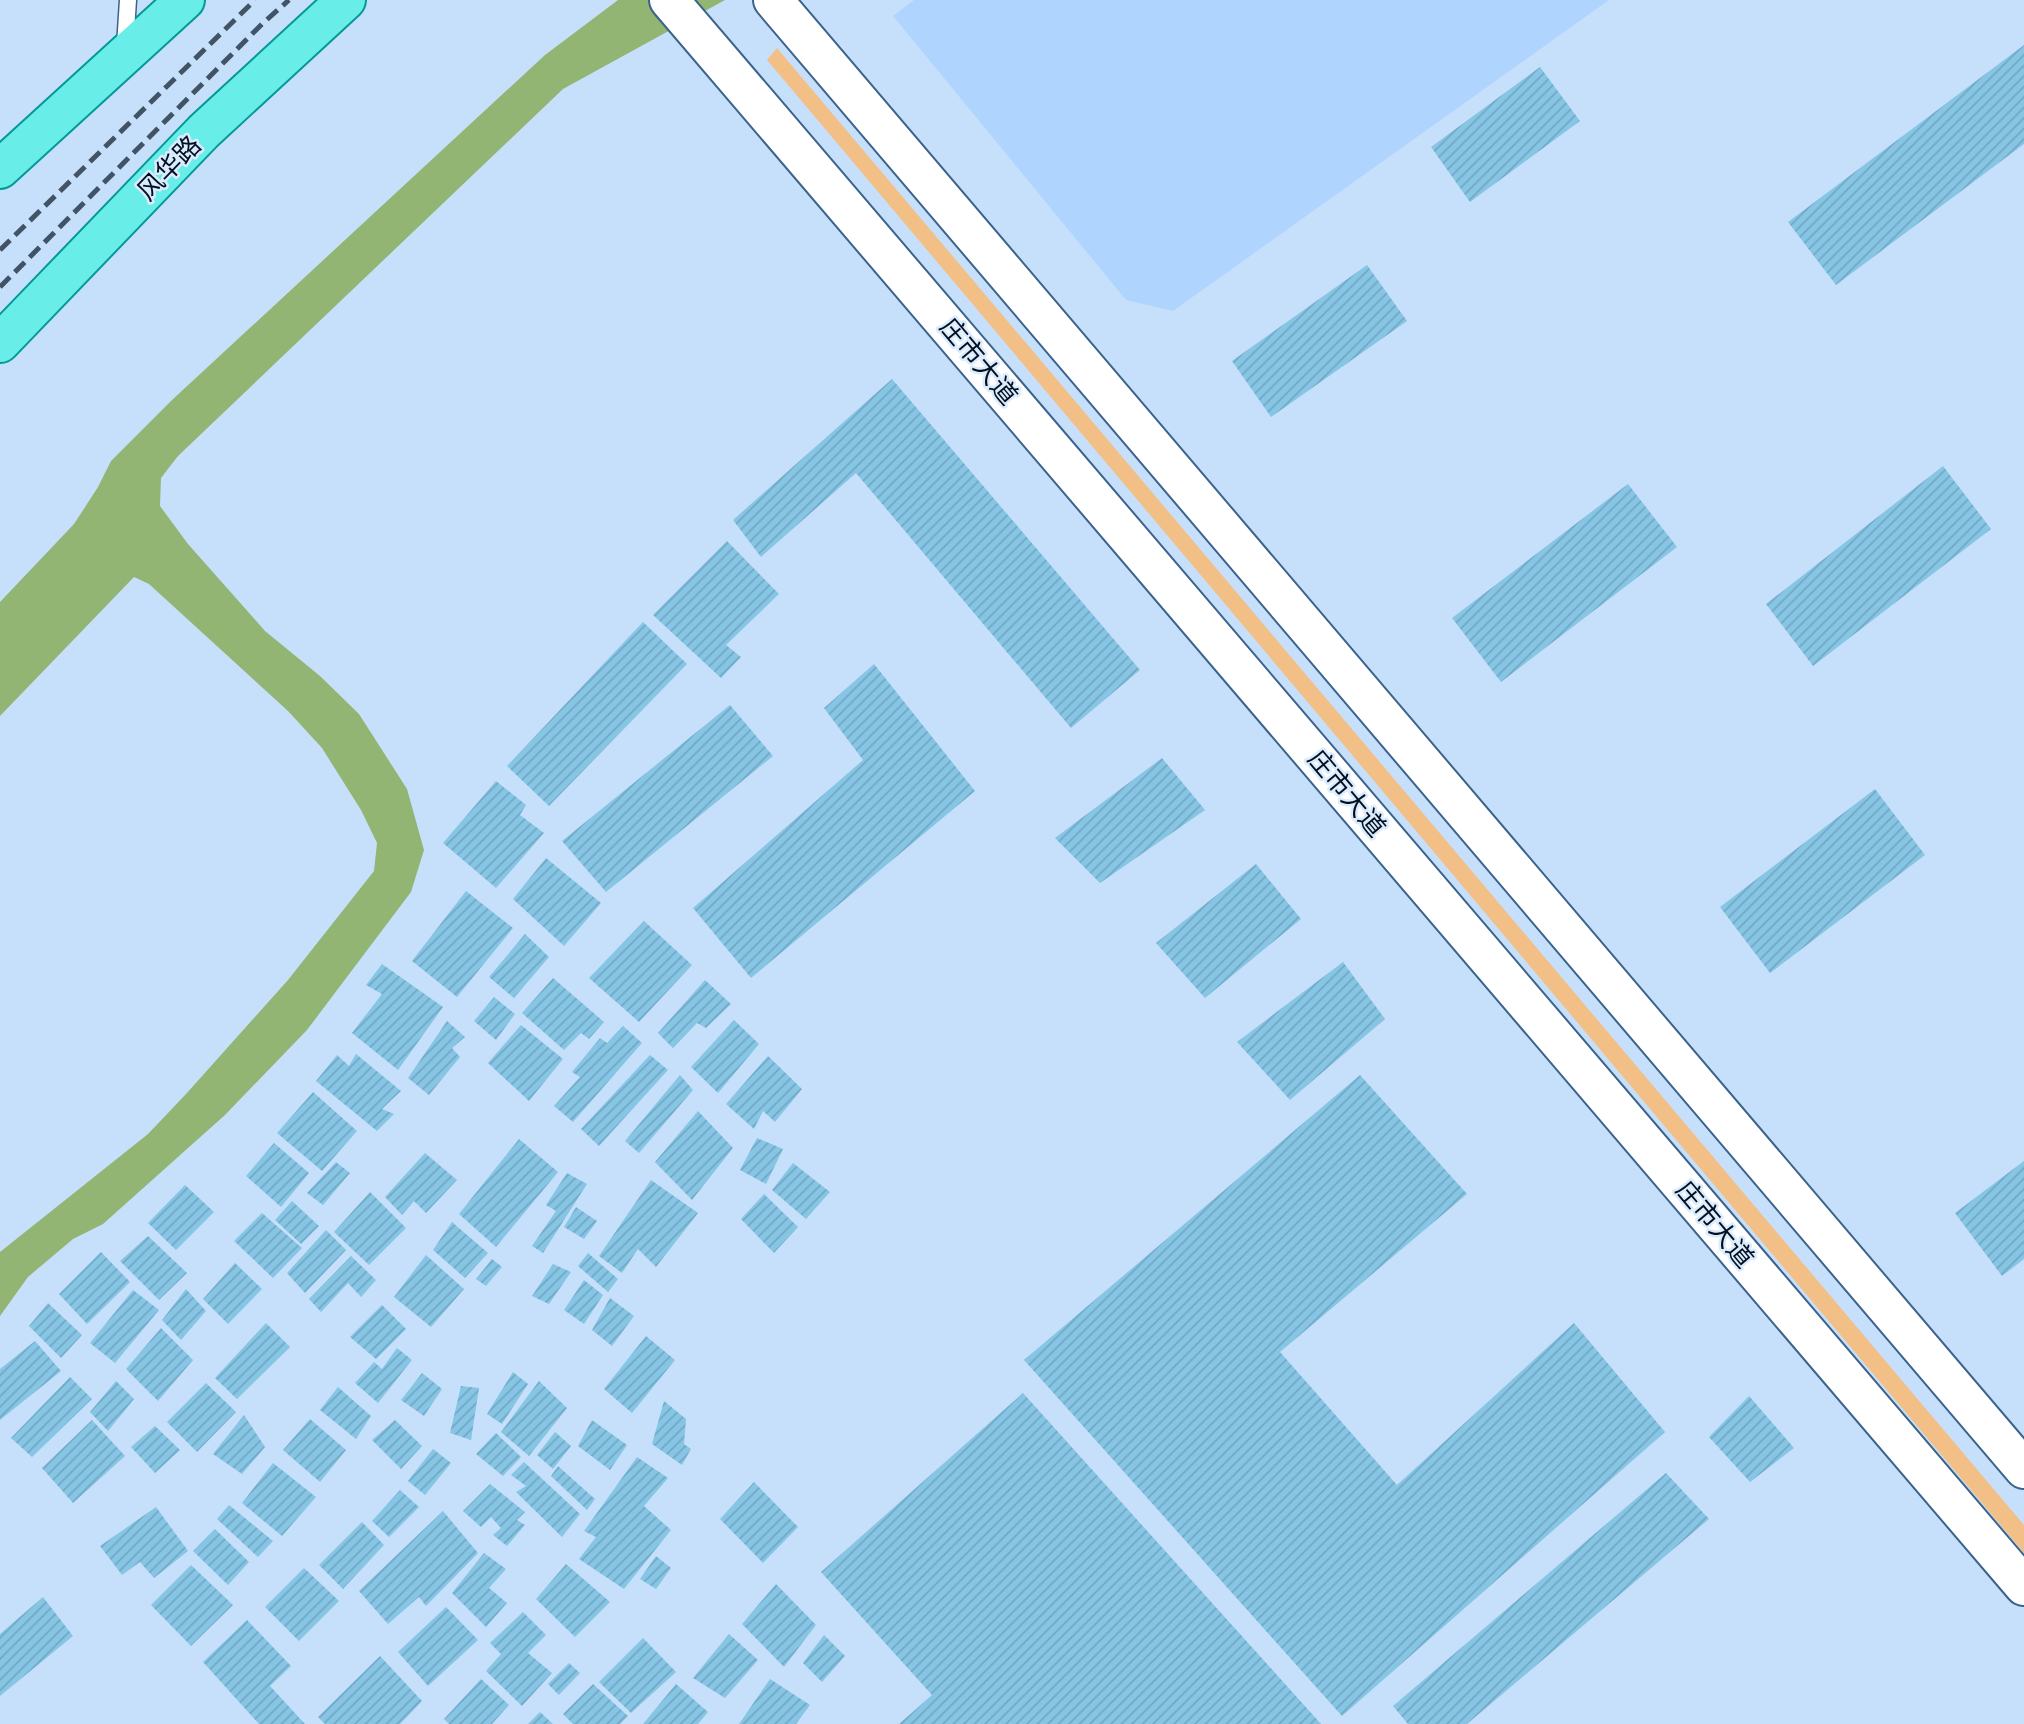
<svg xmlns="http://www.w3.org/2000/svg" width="2024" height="1724" font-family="Figtree,'Noto Sans SC',sans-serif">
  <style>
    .built { fill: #afd5fe }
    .grass { fill: #f2c087 }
    .water { fill: #93b573 }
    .building { fill: url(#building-hatch) }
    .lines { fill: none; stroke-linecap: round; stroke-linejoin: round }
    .service-casing { stroke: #3c638b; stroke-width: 19 }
    .secondary-casing { stroke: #3c638b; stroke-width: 42 }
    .primary-casing { stroke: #049898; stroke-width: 42 }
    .service { stroke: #fff; stroke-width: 16 }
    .secondary { stroke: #fff; stroke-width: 38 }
    .primary { stroke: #68ede8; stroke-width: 38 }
    .rail { stroke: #425366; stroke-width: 5; stroke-dasharray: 14 7; stroke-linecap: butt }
    .labels { text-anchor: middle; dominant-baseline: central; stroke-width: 5; stroke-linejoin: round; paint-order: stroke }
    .street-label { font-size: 26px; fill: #031020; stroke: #dbecff }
  </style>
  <defs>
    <pattern id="building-hatch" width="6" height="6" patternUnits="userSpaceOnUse" patternTransform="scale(1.75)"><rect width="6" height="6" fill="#86c5e4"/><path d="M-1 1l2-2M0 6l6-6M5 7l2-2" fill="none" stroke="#72a8c3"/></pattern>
  </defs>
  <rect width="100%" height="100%" fill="#c6e0fb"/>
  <path class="built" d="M914 0H1609L1173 311 1126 300 893 16Z"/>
  <path class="grass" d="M777 48 2024 1525V1553L767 60Z"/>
  <path class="water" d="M618 0H725L563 89 178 456 161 478 160 506 188 544 265 631 320 676 359 714 407 789 424 850 411 892 307 1030 225 1115 103 1224 73 1239 28 1277 0 1316V1252L148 1134 186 1094 288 980 374 871 377 843 361 810 322 748 288 711 149 584 134 577 0 716V602L74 524 98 487 111 461 172 400 545 55Z"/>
  <path class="building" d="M2024 45V144L1836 285 1788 222Z
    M1540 67 1580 121 1470 202 1431 147Z
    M1367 265 1407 321 1271 417 1232 361Z
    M892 379 1140 670 1071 728 856 473 761 557 733 520Z
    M1943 466 1991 529 1813 666 1766 604Z
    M1628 484 1677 547 1501 682 1452 618Z
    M727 541 779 594 726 645 741 657 721 678 653 615Z
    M643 622 687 664 549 806 507 766Z
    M874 664 975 791 751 978 693 908 863 760 824 708Z
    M730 705 773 756 606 892 562 841Z
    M1162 758 1205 810 1100 883 1055 838Z
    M496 781 526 805 520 815 544 833 496 888 443 843Z
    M1875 789 1925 855 1770 973 1720 907Z
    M546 858 601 903 564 946 513 899Z
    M1256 864 1301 919 1205 998 1156 943Z
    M466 891 513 928 457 997 412 961Z
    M644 921 692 965 639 1022 589 978Z
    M525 934 549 957 514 998 489 977Z
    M1343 962 1385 1019 1290 1100 1237 1042Z
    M382 964 443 1007 398 1070 352 1033 382 994 366 985Z
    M553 978 604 1022 589 1039 581 1033 564 1050 522 1013Z
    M705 980 731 1004 706 1028 697 1023 673 1048 658 1033Z
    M494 997 515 1014 496 1040 474 1021Z
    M734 1020 759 1044 718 1093 691 1067Z
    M447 1021 465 1037 452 1048 460 1057 429 1095 408 1078Z
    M521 1025 563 1059 529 1101 488 1063Z
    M623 1026 642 1043 573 1122 554 1106 580 1077 572 1072 600 1038 607 1043Z
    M356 1054 401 1091 382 1109 394 1114 377 1131 316 1081 337 1055 349 1066Z
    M650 1055 668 1070 599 1146 581 1129Z
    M768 1056 802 1089 775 1122 763 1111 754 1129 726 1104Z
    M680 1075 693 1090 639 1153 625 1141Z
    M1360 1075 1467 1194 1280 1352 1397 1485 1574 1323 1665 1432 1342 1716 1024 1360Z
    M313 1092 357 1131 322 1171 277 1133Z
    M698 1111 733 1148 692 1200 655 1162Z
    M757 1138 783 1149 766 1184 740 1170Z
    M519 1139 558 1172 496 1247 459 1214Z
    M274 1143 309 1173 281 1207 246 1176Z
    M425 1153 457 1180 426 1213 414 1201 402 1215 385 1197Z
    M2024 1161V1259L2002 1276 1955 1213Z
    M336 1162 350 1173 323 1205 307 1193Z
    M793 1163 830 1192 806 1219 772 1190Z
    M567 1173 587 1184 543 1253 532 1246 556 1211 546 1205Z
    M651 1180 698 1213 656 1267 638 1249 622 1273 599 1256Z
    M185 1185 214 1212 176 1250 148 1223Z
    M370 1192 406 1228 369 1265 334 1232Z
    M764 1194 798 1227 774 1253 741 1219Z
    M292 1201 319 1226 301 1244 275 1220Z
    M576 1207 597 1221 584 1239 564 1227Z
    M262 1213 302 1248 273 1278 234 1241Z
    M452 1222 488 1253 465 1278 433 1250Z
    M326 1230 346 1250 305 1293 287 1273Z
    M148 1236 187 1273 159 1300 120 1261Z
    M101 1252 130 1282 87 1324 59 1294Z
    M588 1253 618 1279 608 1292 578 1266Z
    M426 1255 464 1289 431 1327 394 1297Z
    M351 1256 376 1280 361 1297 348 1283 321 1312 309 1299Z
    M492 1259 502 1267 486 1286 476 1279Z
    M235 1263 262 1289 228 1324 203 1299Z
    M553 1264 571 1272 549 1304 532 1296Z
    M584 1280 603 1295 584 1324 564 1310Z
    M186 1289 206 1311 181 1340 162 1320Z
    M133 1290 159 1310 115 1363 90 1343Z
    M610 1298 634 1316 612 1346 592 1330Z
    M48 1303 82 1335 61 1358 29 1326Z
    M382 1305 406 1329 376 1359 350 1337Z
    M266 1323 290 1347 237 1399 215 1378Z
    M161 1328 193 1360 158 1401 126 1369Z
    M646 1336 675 1360 632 1413 604 1389Z
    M35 1341 61 1371 0 1420V1369Z
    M397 1348 412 1360 378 1403 355 1383 374 1362 382 1369Z
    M513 1372 528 1384 502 1424 487 1414Z
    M422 1373 442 1389 424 1416 401 1400Z
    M70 1377 92 1399 32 1457 11 1438Z
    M116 1381 134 1399 108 1431 90 1412Z
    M539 1381 567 1408 529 1456 501 1432Z
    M206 1383 236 1412 197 1452 167 1422Z
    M461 1386 479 1388 471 1440 450 1433Z
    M338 1387 371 1416 356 1439 320 1410Z
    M1023 1393 1321 1724H899L932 1695 821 1572Z
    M1749 1396 1794 1448 1750 1482 1709 1437Z
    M664 1401 686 1419 684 1444 691 1449 682 1465 652 1444Z
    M244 1415 265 1447 242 1474 213 1454Z
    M310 1419 346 1450 320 1482 283 1450Z
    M92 1420 125 1456 73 1503 42 1468Z
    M395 1420 422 1446 401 1469 372 1440Z
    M592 1420 627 1445 610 1470 578 1446Z
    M155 1426 180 1450 155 1473 131 1447Z
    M555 1432 571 1446 553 1469 537 1455Z
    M496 1433 521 1457 503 1476 476 1454Z
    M433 1449 451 1463 425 1495 408 1481Z
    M637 1457 668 1478 644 1506 671 1530 624 1589 579 1559 596 1537 584 1531Z
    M524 1462 580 1514 562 1537 516 1492 526 1486 511 1475Z
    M273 1463 316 1497 282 1536 242 1503Z
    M558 1466 595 1499 587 1510 551 1476Z
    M1666 1473 1709 1519 1467 1724H1408L1393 1706Z
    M754 1482 798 1527 763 1563 720 1519Z
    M490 1484 525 1512 517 1520 525 1525 507 1546 493 1535 501 1528 491 1517 481 1527 463 1511Z
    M400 1490 419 1507 389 1537 372 1521Z
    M229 1505 273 1541 258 1557 217 1519Z
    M156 1507 188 1551 154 1578 140 1562 122 1575 100 1546Z
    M443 1511 478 1553 426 1606 419 1597 388 1624 359 1591Z
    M362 1522 384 1545 343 1589 319 1565Z
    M215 1529 249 1562 228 1585 193 1551Z
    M484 1553 506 1569 489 1588 507 1603 486 1627 452 1593Z
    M656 1556 671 1568 656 1589 640 1579Z
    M566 1564 610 1602 575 1637 536 1599Z
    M191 1565 233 1605 191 1646 151 1605Z
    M304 1568 339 1601 299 1641 265 1607Z
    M776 1584 816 1625 784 1667 742 1624Z
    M43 1597 73 1636 0 1696V1634Z
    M446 1607 478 1640 428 1686 398 1652Z
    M523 1612 546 1635 528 1653 552 1673 522 1706 486 1671 501 1654 490 1643Z
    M247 1620 291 1666 270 1686 305 1724H259L203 1662Z
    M729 1634 758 1660 725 1698 693 1678Z
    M824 1635 845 1656 822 1682 803 1663Z
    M643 1638 676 1672 631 1713 599 1682Z
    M380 1656 422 1701 400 1724H325L318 1717Z
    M569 1663 580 1673 559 1695 548 1684Z
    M481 1679 509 1705 492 1724H449L444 1719Z
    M770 1679 810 1705 796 1724H739Z
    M593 1684 628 1716 620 1724H573L563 1714Z
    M676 1684 708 1712 698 1724H643Z
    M540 1712 553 1724H528Z"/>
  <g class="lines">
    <defs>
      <path id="service" d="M125 46 128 0"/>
      <path id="secondary" d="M669 0 2024 1586
        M773 0 2024 1469"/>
      <path id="primary" d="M0 169 185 0
        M0 343 204 131 346 0"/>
    </defs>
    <use href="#service" class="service-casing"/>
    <use href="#secondary" class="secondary-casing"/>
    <use href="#primary" class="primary-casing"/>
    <use href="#service" class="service"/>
    <use href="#secondary" class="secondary"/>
    <use href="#primary" class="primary"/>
    <path class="rail" d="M0 250 255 0
      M0 287 262 24 289 0"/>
  </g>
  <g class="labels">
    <g class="street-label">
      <text transform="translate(169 168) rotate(-46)">风华路</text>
      <text transform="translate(979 361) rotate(50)">庄市大道</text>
      <text transform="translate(1347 793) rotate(50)">庄市大道</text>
      <text transform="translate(1715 1224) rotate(50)">庄市大道</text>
    </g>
  </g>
</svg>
